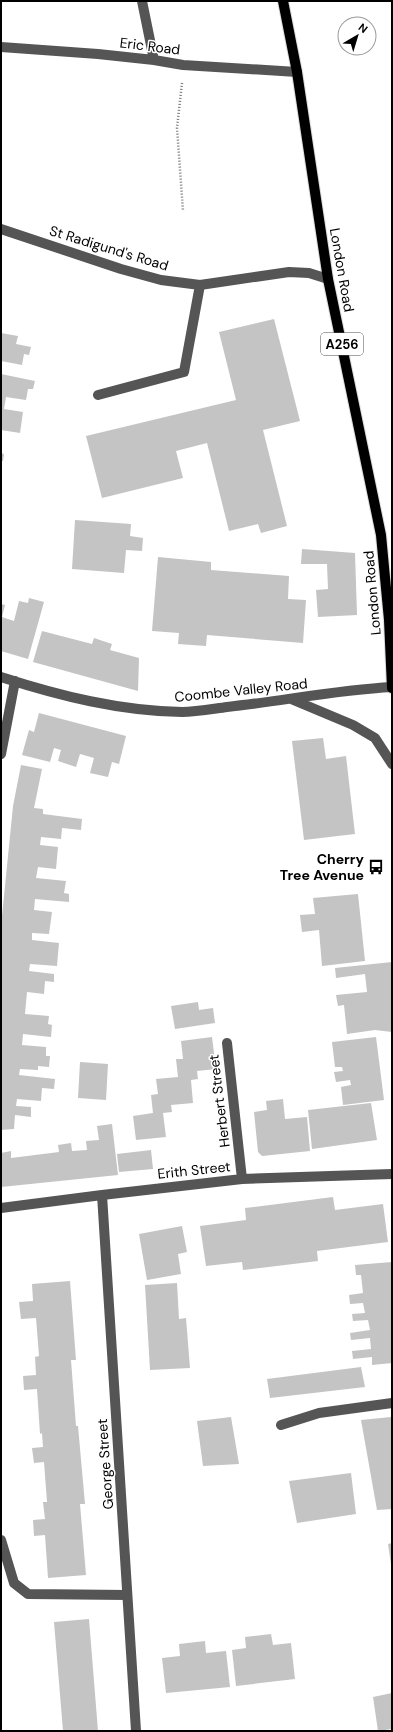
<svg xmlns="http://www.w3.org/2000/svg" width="393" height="1732" font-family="'DM Sans',sans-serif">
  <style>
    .building { fill: #c4c4c4 }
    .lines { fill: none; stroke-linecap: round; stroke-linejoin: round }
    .major-casing { stroke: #dbdbdb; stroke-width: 12 }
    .path { stroke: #777; stroke-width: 2.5; stroke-dasharray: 1 2; stroke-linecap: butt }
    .minor { stroke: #555; stroke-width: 10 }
    .major { stroke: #000; stroke-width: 10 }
    .labels { text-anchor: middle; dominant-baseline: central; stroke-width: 3; stroke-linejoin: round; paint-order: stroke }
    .shield { fill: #fff; stroke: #4c4c4c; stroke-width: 1 }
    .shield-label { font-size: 13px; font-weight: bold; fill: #000 }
    .street-label { font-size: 14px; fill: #000; stroke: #fff }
    .poi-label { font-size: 14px; font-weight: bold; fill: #000; stroke: #fff; text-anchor: end }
  </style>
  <rect width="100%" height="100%" fill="#fff"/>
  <path class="building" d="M274 319 300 421 263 430 287 526 261 533 258 524 229 531 207 443 176 451 183 478 102 498 86 436 236 400 219 332Z
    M1 333 18 336 16 344 31 347 29 355 24 354 22 365 1 361Z
    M1 374 35 381 33 389H28L26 400 6 397 4 409 23 412 20 433 1 430Z
    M1 453 4 454 3 461H1Z
    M75 520 131 524 130 536 143 538 142 551 126 550 124 573 72 569Z
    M302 549 355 553 357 615 318 617 316 590 328 589 327 564H301Z
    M158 557 211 562V570L289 576 288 599 306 600 303 643 207 635 206 646 178 644 179 633 152 631Z
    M29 598 44 602 28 659 1 651V604L5 605 2 617 14 621 19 601 28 603Z
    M42 631 92 644 94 638 112 644 110 650 139 658 138 691 33 662Z
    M39 713 126 736 119 764 112 762 108 777 90 773 94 758 80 754 76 767 58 761 61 750 54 748 50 762 22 755 29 730 34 732Z
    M323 738 326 759 346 756 355 834 304 840 292 741Z
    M21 765 42 769 34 808 43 809V814L82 819 81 830 62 828 61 839 41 837 40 845 58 847 56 869 38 867 36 878 66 881 64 893 69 894V902L35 899 34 910 52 912 49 934 32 933V940L59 943 58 954 57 966 30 964 29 971 54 974V982L45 981 44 994 27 992 25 1014 49 1016 48 1024 52 1025 51 1037 23 1034 22 1045 46 1047V1056H50L49 1067 38 1066V1070L20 1069 19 1075 55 1079 54 1089 42 1088 41 1101 17 1099 16 1106 31 1107V1117L15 1115 14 1129 1 1130V926L13 806Z
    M358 894 365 961 322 966 319 930 302 932 300 915 315 914 313 898Z
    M392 962V1032L375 1030 347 1034 344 1005 338 1006 336 995 367 992 365 974 336 978 335 968Z
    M198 1002 199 1010 213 1008 215 1023 175 1029 171 1006Z
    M212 1037 216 1069 197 1071 198 1079 191 1080 193 1103 171 1105 172 1112 163 1113 166 1137 136 1140 133 1116 153 1113 151 1095 158 1094 156 1079 178 1077 176 1059H183L181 1041Z
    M376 1037 384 1100 343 1105 341 1087 351 1085 350 1080 336 1082 334 1072 343 1071 342 1067H335L332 1042Z
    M80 1062 108 1064 106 1100 78 1098Z
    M283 1099 285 1119 307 1117 310 1151 262 1156 258 1152 254 1112 267 1110 266 1101Z
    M371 1103 377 1140 312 1149 308 1110Z
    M112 1124 118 1175 1 1187V1153L11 1151V1158L59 1152 58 1145 71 1143 72 1151 87 1150 86 1141 99 1140 97 1126Z
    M151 1150 153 1169 119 1172 117 1154Z
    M333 1197 335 1210 383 1204 388 1242 317 1251 318 1261 243 1270 242 1262 206 1266 200 1226 246 1220 245 1208Z
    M182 1226 187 1252 178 1254 181 1274 147 1280 139 1234Z
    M392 1262V1363L372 1365V1357L353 1359 352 1351 371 1349 370 1338 351 1340 350 1333 370 1330 368 1320 353 1321 352 1314 365 1313 363 1303 350 1304 349 1295 363 1293 361 1275H356L355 1265Z
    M70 1281 76 1360H71L76 1426H78L85 1504H80L86 1575 48 1578 45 1535 34 1536 33 1520 45 1519 43 1502H47L44 1462 34 1463 32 1448 43 1447 42 1433 40 1434 37 1389 24 1390 23 1376 36 1375 35 1357 39 1356 36 1318 21 1319 19 1302 33 1301 32 1284Z
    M177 1283 179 1319 186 1318 190 1368 150 1370 145 1285Z
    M361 1367 365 1387 270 1398 267 1379Z
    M231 1417 239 1464 203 1466 197 1421Z
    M391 1417 392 1509 377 1510 361 1420Z
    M351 1473 356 1514 297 1523 289 1481Z
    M392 1543V1564H391L388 1544Z
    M89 1619 98 1731H63L54 1622Z
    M271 1634 273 1645 291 1643 295 1679 236 1686 232 1650 246 1648 245 1637Z
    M205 1641 206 1653 226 1651 230 1687 166 1693 162 1658 180 1656 179 1644Z
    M392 1693V1729L378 1731 373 1697Z"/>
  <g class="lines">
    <defs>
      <path id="major" d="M283 1 297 72 328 279 381 535 389 620 392 688"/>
    </defs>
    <use href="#major" class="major-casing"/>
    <path class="path" d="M182 83 177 128 183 211"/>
    <path class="minor" d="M142 1 154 60
      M1 47 98 54 154 60 183 65 297 72
      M1 229 121 269 161 280 200 285 289 272 309 273 328 279
      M98 395 184 372 200 285
      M1 677C60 696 120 711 182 712 196 712 212 709 227 707 282 701 337 690 392 687
      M291 699 353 725 375 738 392 764
      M1 754 15 681
      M227 1043 242 1179
      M102 1195 136 1731
      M1 1208 102 1195 242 1179 392 1174
      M281 1425 319 1413 392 1403
      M1 1540 14 1583 28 1594 127 1595"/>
    <use href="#major" class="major"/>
  </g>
  <defs>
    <symbol id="bus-bare" viewBox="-9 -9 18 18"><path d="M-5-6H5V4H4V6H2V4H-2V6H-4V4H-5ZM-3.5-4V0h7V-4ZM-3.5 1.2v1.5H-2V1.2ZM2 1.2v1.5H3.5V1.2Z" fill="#000" stroke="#fff" stroke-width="2.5" paint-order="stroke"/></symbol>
  </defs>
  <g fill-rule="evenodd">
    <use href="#bus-bare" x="365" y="856" width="22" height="22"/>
  </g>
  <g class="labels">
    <rect class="shield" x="321" y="333" width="42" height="22" rx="3"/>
    <g class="shield-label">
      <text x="342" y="344">A256</text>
    </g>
    <g class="street-label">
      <text transform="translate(150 46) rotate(7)">Eric Road</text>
      <text transform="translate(109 248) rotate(17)">St Radigund's Road</text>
      <text transform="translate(342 270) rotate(80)">London Road</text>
      <text transform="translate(372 593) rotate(-95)">London Road</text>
      <text transform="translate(241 690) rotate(-6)">Coombe Valley Road</text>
      <text transform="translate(219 1101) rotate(-97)">Herbert Street</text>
      <text transform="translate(194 1170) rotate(-6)">Erith Street</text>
      <text transform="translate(105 1464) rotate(-94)">George Street</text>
    </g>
    <g class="poi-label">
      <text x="364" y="859">Cherry<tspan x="364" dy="16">Tree Avenue</tspan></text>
    </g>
  </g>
  <rect width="393" height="1732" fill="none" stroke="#000000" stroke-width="4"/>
  <g transform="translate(357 36) rotate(38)"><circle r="19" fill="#ffffff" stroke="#999999"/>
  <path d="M0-3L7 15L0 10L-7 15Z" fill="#000000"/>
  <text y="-6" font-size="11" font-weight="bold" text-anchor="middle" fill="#000000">N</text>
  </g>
</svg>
